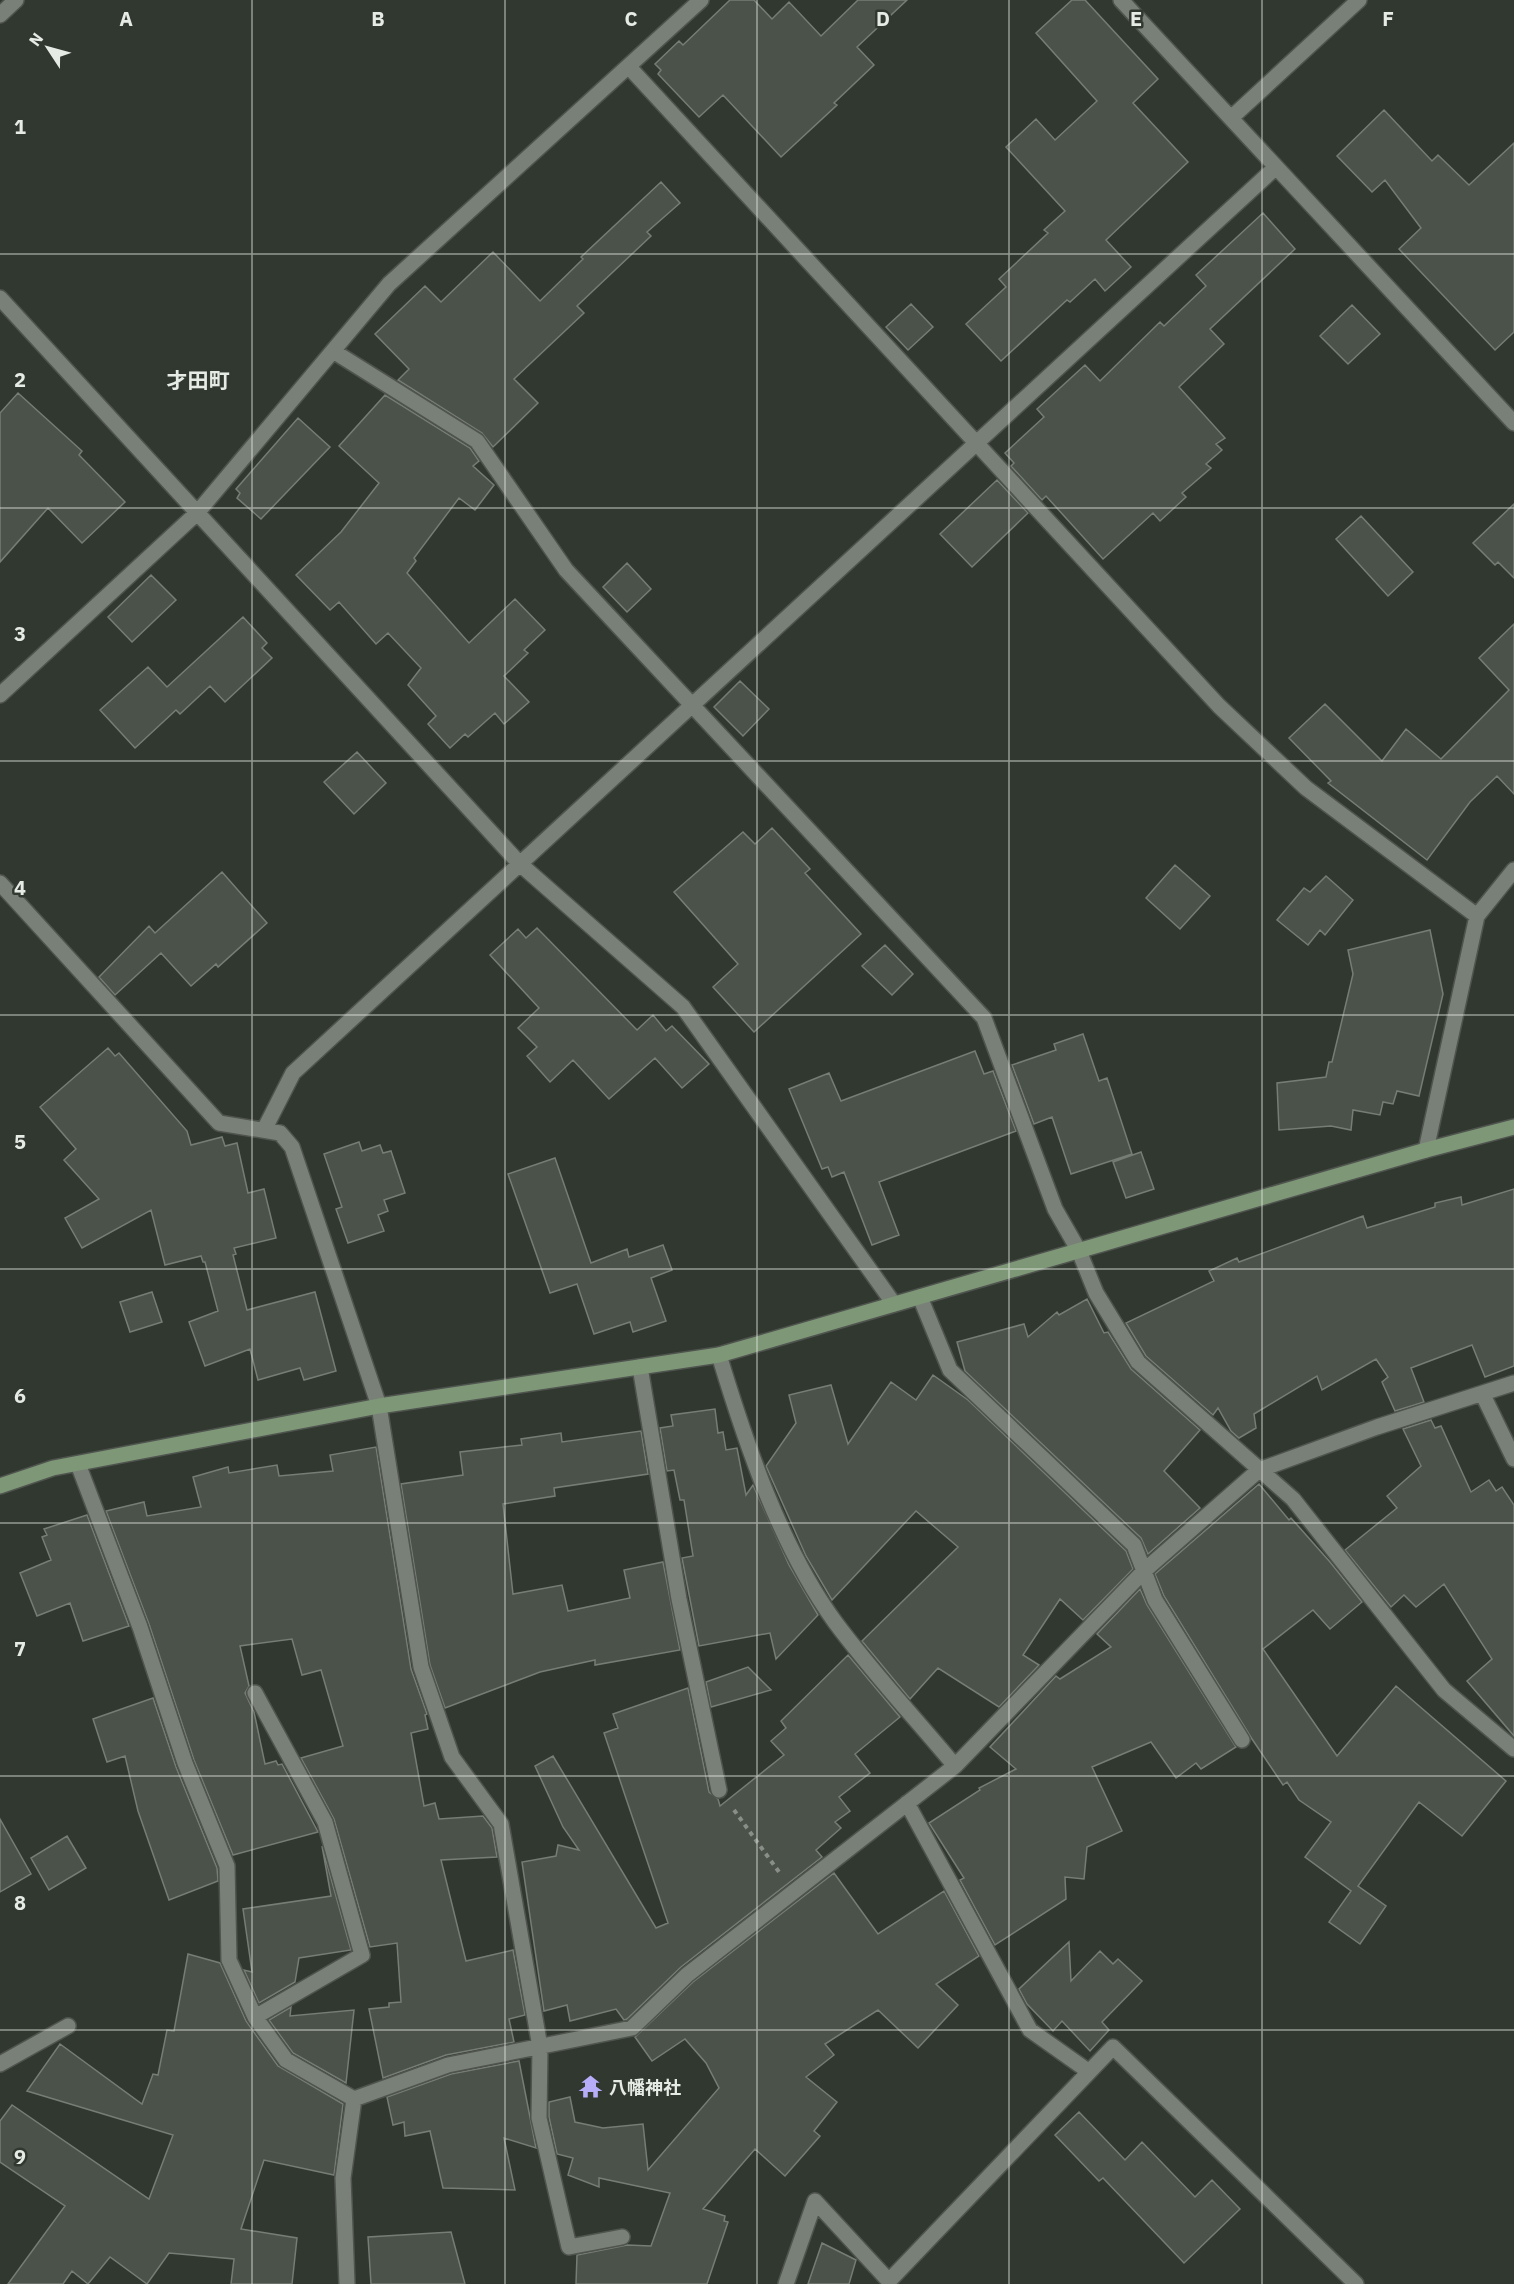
<svg xmlns="http://www.w3.org/2000/svg" width="1514" height="2284" font-family="'IBM Plex Sans','Noto Sans JP',sans-serif">
  <style>
    .building { fill: #4b524a; stroke: #767d74; stroke-width: 1.5 }
    .lines { fill: none; stroke-linecap: round; stroke-linejoin: round }
    .street-casing { stroke: #4f544e; stroke-width: 18 }
    .secondary-casing { stroke: #4f544e; stroke-width: 18 }
    .path { stroke: #898f88; stroke-width: 4; stroke-dasharray: 4.5 4.5; stroke-linecap: butt }
    .street { stroke: #798077; stroke-width: 15 }
    .secondary { stroke: #7d9777; stroke-width: 15 }
    .grid { fill: none; stroke: #e7ebe6; stroke-width: 1.5; stroke-opacity: 0.55 }
    .labels { text-anchor: middle; dominant-baseline: central; stroke-width: 5; stroke-linejoin: round; paint-order: stroke }
    .poi-label { font-size: 18px; font-weight: bold; fill: #e7ebe6; stroke: #313830; text-anchor: start }
    .quarter-label { font-size: 21px; font-weight: bold; fill: #e7ebe6; stroke: #313830 }
    .grid-label { font-size: 20px; text-anchor: middle; font-weight: bold; fill: #e7ebe6; stroke: #313830; stroke-width: 5; stroke-linejoin: round; paint-order: stroke }
  </style>
  <rect width="100%" height="100%" fill="#313830"/>
  <path class="building" d="M730 0H754L772 19 789 2 821 36 858 0H907L857 47 874 65 834 103 837 105 781 157 723 95 699 117 658 74 661 70 655 64 679 41 683 45Z
    M1072 0H1085L1158 79 1133 103 1188 162 1106 240 1131 267 1105 291 1095 279 1070 302 1067 300 1001 361 966 324 1006 287 999 279 1048 233 1044 230 1065 211 1006 147 1036 119 1055 140 1097 101 1036 33Z
    M1384 110 1432 161 1438 155 1469 185 1514 143V332L1495 350 1399 249 1421 228 1385 180 1372 192 1337 156Z
    M661 182 680 203 647 232 651 236 577 306 584 313 514 379 538 403 493 447 482 433 398 380 409 369 375 334 425 286 441 302 493 252 540 301 583 259 581 257Z
    M1263 213 1295 249 1210 329 1224 344 1179 387 1225 438 1216 444 1222 450 1206 464 1211 468 1182 493 1186 497 1160 521 1153 513 1103 559 1046 496 1042 500 1011 466 1014 463 1005 453 1044 417 1037 409 1085 365 1100 381 1160 322 1164 326 1206 286 1196 275Z
    M911 304 933 327 908 350 886 327Z
    M1352 305 1380 334 1348 364 1320 336Z
    M18 393 82 451 79 455 125 502 82 543 48 508 0 562V413Z
    M385 395 470 448 479 461 473 466 494 485 475 510 459 498 414 558 416 561 407 573 469 643 515 599 545 630 524 650 528 653 504 676 529 702 504 724 495 713 468 737 465 734 450 748 428 724 436 716 408 685 421 668 388 633 376 644 339 602 330 610 296 575 341 532 379 483 339 446Z
    M298 418 330 447 261 519 237 498 240 493 236 489Z
    M997 480 1028 513 972 567 940 534Z
    M1514 504V578L1498 562 1495 565 1473 543Z
    M1361 516 1413 572 1388 596 1336 539Z
    M627 563 651 589 627 612 603 587Z
    M151 575 176 600 132 642 108 617Z
    M243 617 267 643 262 648 272 658 225 702 210 686 180 714 176 710 135 748 100 710 148 667 167 687Z
    M1514 624V794L1497 776 1470 802 1427 860 1328 783 1331 781 1289 738 1325 704 1382 761 1406 729 1441 759 1509 690 1479 658Z
    M740 681 769 709 743 736 714 707Z
    M357 752 386 783 354 814 324 782Z
    M772 828 810 869 805 873 861 934 754 1032 713 987 738 964 674 892 743 832 755 844Z
    M1175 865 1210 896 1180 929 1146 898Z
    M222 872 267 923 218 967 216 964 191 986 161 953 115 995 99 977 149 926 155 933Z
    M1326 876 1353 900 1325 935 1320 930 1308 945 1277 920 1304 888 1310 892Z
    M537 928 637 1030 653 1015 666 1031 672 1026 709 1064 682 1088 655 1058 609 1099 573 1060 550 1082 527 1056 537 1047 518 1028 539 1008 490 955 518 929 526 938Z
    M1430 930 1443 994 1419 1096 1397 1091 1393 1104 1383 1102 1380 1115 1353 1110 1351 1130 1331 1126 1279 1130 1277 1083 1326 1077 1329 1062H1332L1353 974 1348 950Z
    M885 945 913 974 892 995 862 966Z
    M1083 1034 1099 1081 1107 1078 1132 1154 1071 1174 1052 1117 1034 1124 1012 1065 1056 1050 1054 1044Z
    M108 1048 115 1056 119 1053 187 1131 191 1145 222 1137 225 1146 237 1143 248 1193 264 1189 276 1238 234 1248 236 1254 233 1255 247 1310 315 1292 336 1371 304 1380 300 1368 258 1380 250 1349 205 1366 189 1322 218 1311 205 1262H203L201 1256 165 1265 151 1210 82 1248 65 1218 99 1199 64 1160 76 1149 40 1107Z
    M975 1051 984 1074 993 1071 1016 1131 879 1182 899 1235 872 1245 844 1172 832 1177 828 1167 822 1169 789 1089 829 1073 841 1101Z
    M359 1142 362 1151 380 1145 383 1153 391 1151 405 1193 384 1200 388 1211 378 1215 384 1231 348 1243 336 1209 342 1207 324 1154Z
    M1141 1152 1154 1189 1126 1198 1113 1162Z
    M555 1158 591 1263 627 1249 629 1257 663 1245 672 1270 651 1278 666 1321 633 1332 630 1322 594 1334 577 1284 550 1293 508 1174Z
    M1514 1189V1366L1485 1377 1472 1345 1411 1368 1424 1402 1395 1411 1382 1382 1388 1377 1376 1359 1322 1390 1317 1376 1254 1414 1256 1428 1239 1438 1231 1431 1218 1408 1213 1415 1146 1356 1126 1323 1214 1281 1209 1271 1237 1258 1239 1262 1363 1216 1367 1228 1435 1207V1203L1461 1197 1462 1205Z
    M152 1292 162 1322 130 1332 120 1302Z
    M1087 1299 1104 1333 1108 1332 1131 1369 1200 1430 1164 1471 1200 1508 1148 1554 1141 1538 965 1371 957 1342 1024 1324 1028 1337 1057 1312 1059 1315Z
    M933 1375 968 1400 1126 1551 1133 1569 1083 1620 1060 1599 1023 1655 1039 1665 999 1707 938 1668 910 1699 862 1641 958 1547 916 1511 832 1600 806 1556 766 1466 796 1423 789 1395 831 1385 848 1444 891 1382 916 1400Z
    M715 1409 718 1433 723 1432 726 1450 737 1448 746 1495 753 1485 789 1565 818 1615 776 1659 770 1633 699 1646 682 1558 693 1556 684 1500H680L674 1470 667 1471 660 1428 673 1426 671 1415Z
    M1431 1420 1435 1428 1441 1426 1471 1492 1489 1480 1496 1491 1502 1487 1514 1505V1736L1467 1681 1492 1659 1444 1584 1416 1607 1404 1595 1391 1607 1345 1550 1397 1508 1387 1496 1421 1466 1403 1429Z
    M641 1431 648 1474 554 1488 555 1496 503 1504 513 1594 562 1585 568 1611 630 1598 624 1570 663 1562 680 1650 595 1665V1660L540 1672 445 1708 430 1665 401 1484 463 1475 460 1452 522 1445 521 1439 561 1433 562 1442Z
    M376 1447 411 1669 427 1714 425 1715 428 1729 411 1733 424 1806 435 1803 439 1819 483 1816 492 1828 497 1857 441 1860 466 1961 513 1950 525 2015 509 2019 514 2042 446 2055 383 2078 369 2009 389 2007V2003L401 2002 397 1943 370 1947 334 1819 301 1758 343 1746 321 1670 302 1675 292 1639 240 1646 249 1686 245 1693 254 1712 265 1764 276 1761 278 1765 282 1764 318 1832 233 1855 194 1760 149 1624 106 1511 144 1502 147 1516 201 1507 193 1477 228 1467 229 1473 277 1465 279 1476 333 1471 330 1455Z
    M1259 1484 1289 1520 1291 1518 1330 1562 1362 1602 1330 1629 1313 1610 1263 1649 1337 1756 1396 1686 1506 1781 1462 1836 1419 1802 1358 1886 1386 1906 1360 1944 1329 1922 1351 1891 1305 1857 1331 1822 1299 1800 1287 1782 1283 1785 1252 1739 1164 1596 1155 1574Z
    M87 1515 129 1626 83 1641 70 1603 37 1616 20 1573 51 1560 42 1537 47 1535 44 1529Z
    M1140 1589 1147 1605 1236 1747 1201 1769 1196 1763 1176 1778 1151 1742 1092 1767 1122 1831 1087 1847 1084 1879 1065 1877 1066 1899 995 1945 960 1880 964 1878 929 1823 980 1790 979 1788 1016 1769 990 1747 1056 1676 1060 1679 1111 1647 1097 1634Z
    M848 1655 900 1717 855 1754 870 1773 839 1797 850 1811 835 1822 841 1828 816 1850 822 1857 681 1967 627 2019 624 2020 616 2009 570 2021 567 2005 544 2011 522 1862 556 1856 558 1845 579 1850 563 1827 535 1766 553 1756 656 1928 668 1923 604 1733 618 1728 613 1714 688 1688 709 1792 718 1799 720 1806 784 1755 771 1741 786 1728 781 1721Z
    M748 1667 771 1690 711 1707 706 1682Z
    M153 1698 176 1767 217 1868 218 1881 169 1900 138 1811 125 1756 107 1762 93 1719Z
    M0 1819 31 1874 0 1892Z
    M67 1836 86 1868 49 1890 31 1858Z
    M322 1846 351 1950 299 1958 295 1982 259 2003 244 1970 252 1972 243 1909 331 1896Z
    M834 1873 878 1934 944 1891 979 1956 936 1984 958 2005 918 2048 878 2010 825 2044 834 2055 806 2077 837 2102 814 2131 820 2136 785 2176 755 2149 703 2209 725 2216 724 2221 728 2222 707 2284H576L577 2255 627 2245 651 2246 670 2193 599 2178V2187L568 2175 573 2158 557 2154 549 2117V2102L570 2097 575 2122 603 2128 643 2124 648 2170 719 2088 706 2063 685 2039 652 2061 635 2037 693 1982Z
    M1069 1942 1071 1981 1100 1951 1113 1964 1118 1959 1142 1981 1102 2022 1109 2030 1090 2051 1062 2021 1053 2031 1027 2004 1019 1989Z
    M188 1954 220 1963 246 2021 278 2066 343 2104 334 2175 264 2160 241 2229 297 2238 292 2284H231L234 2259 169 2253 147 2284 110 2257 88 2284 72 2271 63 2284H8L65 2206 0 2162V2121L12 2105 149 2199 173 2135 27 2091 60 2044 142 2104 153 2074 158 2075 167 2030 174 2031Z
    M291 2007 290 2016 354 2010 346 2083 293 2053 269 2020Z
    M519 2061 536 2148 504 2138 515 2190 443 2188 430 2131 405 2136 404 2122 393 2125 387 2097 451 2074Z
    M1079 2112 1125 2160 1142 2142 1195 2197 1212 2180 1240 2209 1184 2263 1103 2178 1099 2181 1055 2135Z
    M451 2232 465 2284H371L368 2237Z
    M822 2243 856 2260 849 2284H808Z"/>
  <g class="lines">
    <defs>
      <path id="street" d="M1121 0 1514 423
        M0 15 16 0
        M629 67 1219 706 1306 788 1477 916
        M1231 118 1359 0
        M0 298 520 864 683 1007 894 1304
        M333 351 477 441 566 570 984 1018 1055 1209 1079 1251 1096 1293 1138 1362 1293 1499 1444 1690 1514 1749
        M0 695 197 513 389 284 701 0
        M0 883 219 1123 280 1133 292 1147 379 1406 421 1667 452 1757 501 1824 540 2047 539 2118 569 2247 622 2237
        M264 1130 293 1073 1276 167
        M1426 1150 1477 916 1514 870
        M920 1297 950 1370 1134 1545 1155 1600 1242 1740
        M719 1355C746 1444 780 1546 835 1622 872 1672 915 1718 955 1766
        M640 1367 679 1599 719 1790
        M1483 1395 1514 1459
        M78 1464 140 1627 185 1763 227 1866 229 1960 255 2017 286 2060 354 2099
        M255 1693 325 1822 362 1955 255 2017
        M907 1803 1030 2030 1088 2071
        M0 2064 68 2026
        M347 2284 343 2178 354 2099 448 2065 632 2028 687 1975 955 1766 1145 1570 1259 1470 1377 1427 1514 1383
        M786 2284 815 2201 889 2281 1113 2047 1356 2284"/>
      <path id="secondary" d="M0 1486 53 1468 379 1406 719 1355 1426 1150 1514 1127"/>
    </defs>
    <use href="#street" class="street-casing"/>
    <use href="#secondary" class="secondary-casing"/>
    <path class="path" d="M734 1810 779 1872"/>
    <use href="#street" class="street"/>
    <use href="#secondary" class="secondary"/>
  </g>
  <path class="grid" d="M252 0V2284M505 0V2284M757 0V2284M1009 0V2284M1262 0V2284M0 254H1514M0 508H1514M0 761H1514M0 1015H1514M0 1269H1514M0 1523H1514M0 1776H1514M0 2030H1514"/>
  <defs>
    <symbol id="temple-bare" viewBox="-9 -9 18 18"><path d="M0-6L5-2H3V0L6.5 2.5H4V6H1.5V3h-3V6H-4V2.5H-6.5L-3 0V-2H-5Z" fill="#b6acf8" stroke="#313830" stroke-width="2.5" paint-order="stroke"/></symbol>
  </defs>
  <g fill-rule="evenodd">
    <use href="#temple-bare" x="574" y="2070" width="33" height="33"/>
  </g>
  <g class="labels">
    <g class="poi-label">
      <text x="609" y="2087">八幡神社</text>
    </g>
    <g class="quarter-label">
      <text x="198" y="380">才田町</text>
    </g>
  </g>
  <g class="grid-label">
    <text x="126" y="26">A</text>
    <text x="378" y="26">B</text>
    <text x="631" y="26">C</text>
    <text x="883" y="26">D</text>
    <text x="1136" y="26">E</text>
    <text x="1388" y="26">F</text>
    <text x="20" y="134">1</text>
    <text x="20" y="387">2</text>
    <text x="20" y="641">3</text>
    <text x="20" y="895">4</text>
    <text x="20" y="1149">5</text>
    <text x="20" y="1403">6</text>
    <text x="20" y="1656">7</text>
    <text x="20" y="1910">8</text>
    <text x="20" y="2164">9</text>
  </g>
  <g transform="translate(48 48) rotate(306)" stroke="#313830" stroke-width="4.5" paint-order="stroke">
  <path d="M0-4.5L10 22L0 15L-10 22Z" fill="#e7ebe6"/>
  <text y="-9" font-size="16" font-weight="bold" text-anchor="middle" fill="#e7ebe6">N</text>
  </g>
</svg>
